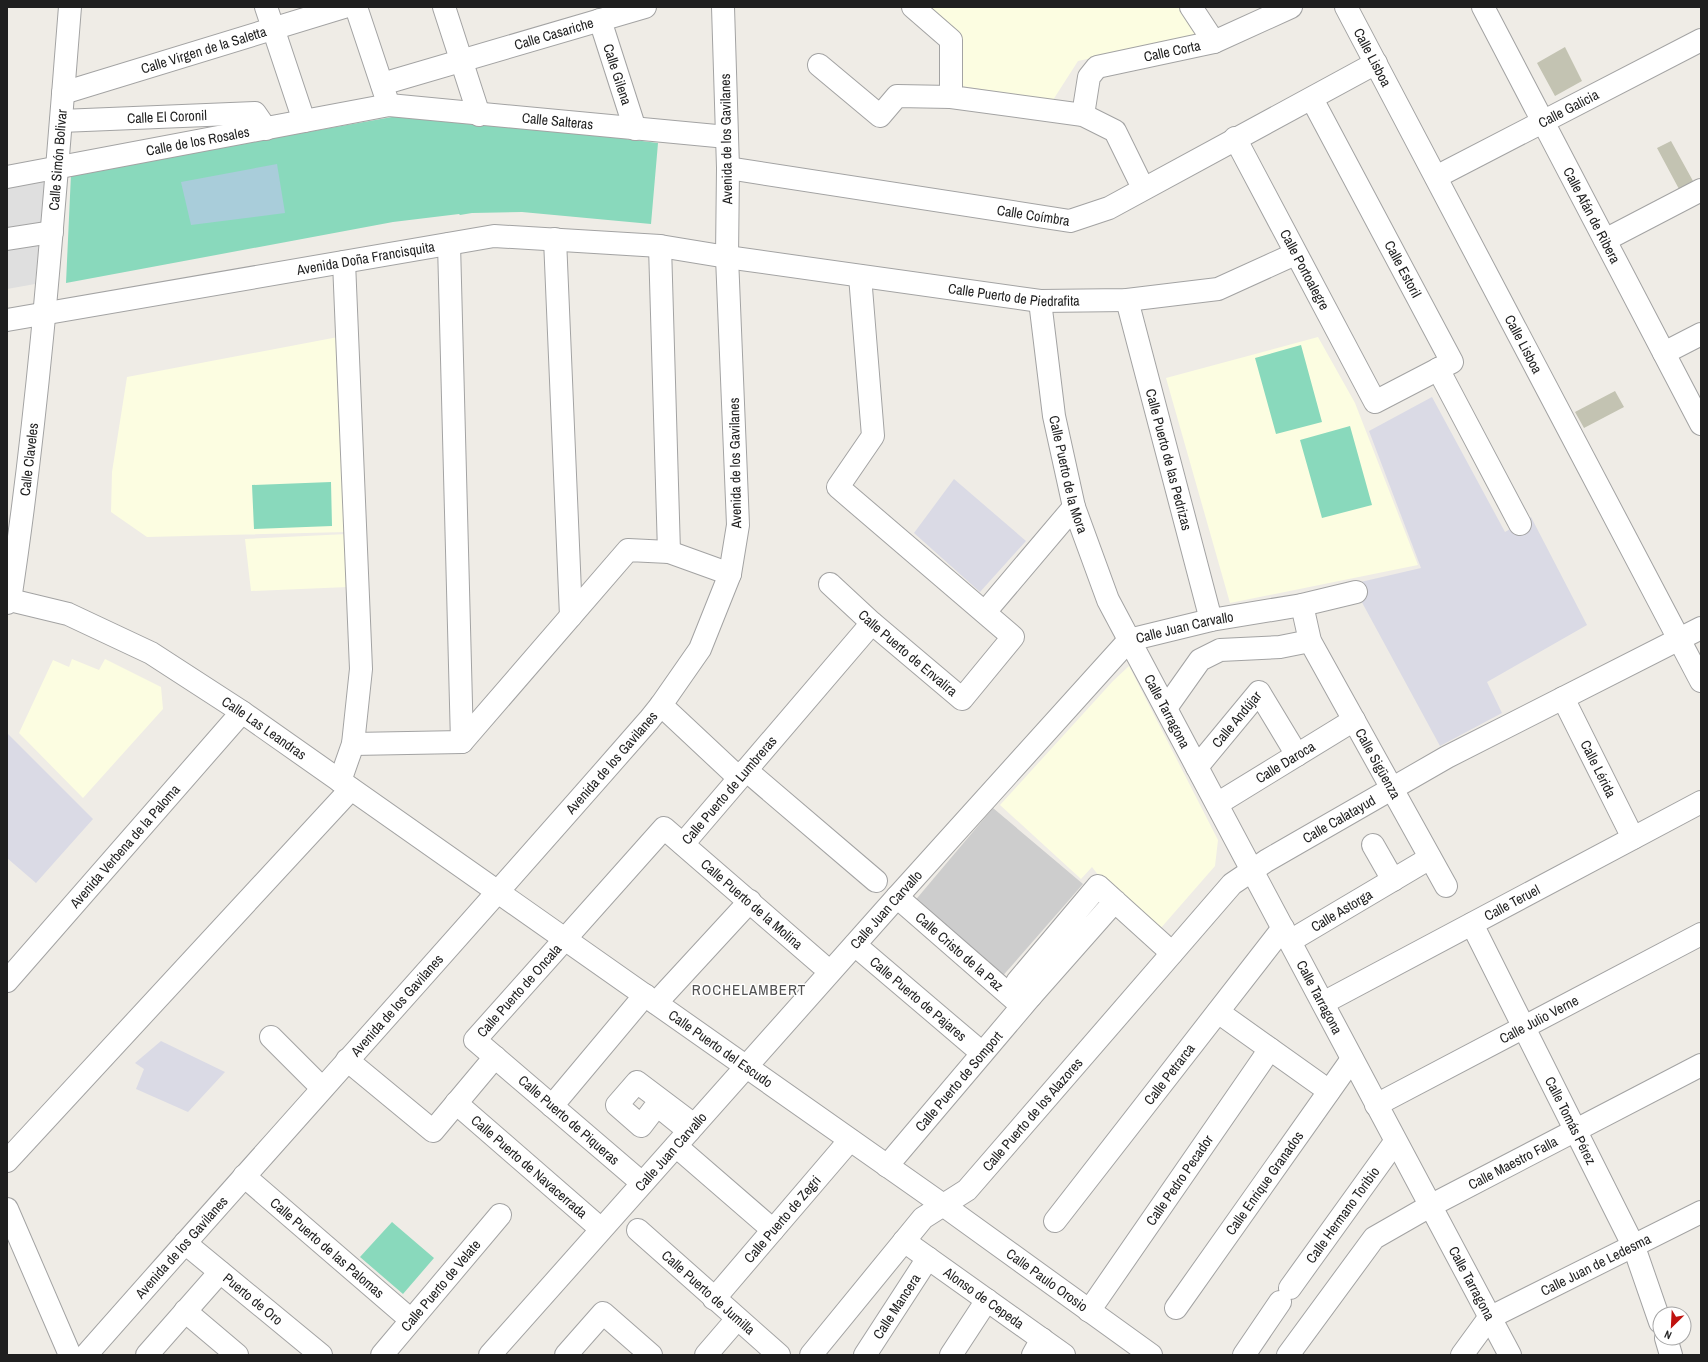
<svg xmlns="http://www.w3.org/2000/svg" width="1708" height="1362" font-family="'Archivo Narrow',sans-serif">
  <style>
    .education { fill: #fcfde1 }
    .religious { fill: #cdcdcd }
    .construction { fill: #c3c3b2 }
    .pitch { fill: #89d9bc }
    .parking { fill: #dfdfdf }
    .plaza { fill: #dadae5 }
    .water { fill: #a9cdda }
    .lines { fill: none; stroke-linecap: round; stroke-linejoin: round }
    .minor-casing { stroke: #a3a3a3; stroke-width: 24 }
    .minor { stroke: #fff; stroke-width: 22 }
    .labels { text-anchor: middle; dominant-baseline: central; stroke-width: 3; stroke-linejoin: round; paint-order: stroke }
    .street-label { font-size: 14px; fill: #1f1f1f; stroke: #fff }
    .neighbourhood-label { font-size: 15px; letter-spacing: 1px; fill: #525252; stroke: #fff }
  </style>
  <rect width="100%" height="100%" fill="#efece6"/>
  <path class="education" d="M923 7H1182L1201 35 1078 61 1053 100 955 85 952 60Z
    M338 337 347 532 147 537 111 512 112 472 127 377Z
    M1318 337 1355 403 1418 565 1230 603 1166 378Z
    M347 534 348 587 251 591 245 539Z
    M72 659 99 670 105 659 161 687 163 709 83 798 19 733 53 660 69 667Z
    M1129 666 1218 840 1215 866 1160 929 1099 876 1092 867 1081 879 1000 805 1113 681Z"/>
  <path class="religious" d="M993 808 1083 884 1000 979 913 903Z"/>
  <path class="construction" d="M1565 47 1582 81 1555 96 1537 63Z
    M1671 141 1693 181 1679 189 1657 148Z
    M1615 391 1624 407 1584 428 1575 412Z"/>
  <path class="pitch" d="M408 116 521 126 658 143 651 224 522 212 472 213 460 215 459 214 393 222 66 283 71 174 392 117Z
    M1301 345 1322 422 1276 434 1255 358Z
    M1350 426 1372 505 1322 518 1300 440Z
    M331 482 332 526 254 529 252 485Z
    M392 1222 434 1258 403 1294 360 1257Z"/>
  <path class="parking" d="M46 176 35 284 7 289V184Z"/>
  <path class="plaza" d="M1432 397 1505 532 1531 517 1587 625 1487 682 1502 713 1440 746 1352 584 1421 568 1369 431Z
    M954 479 1026 541 980 592 914 533Z
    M7 733 93 819 36 883 7 858Z
    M161 1041 225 1072 188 1112 136 1089 144 1069 135 1063Z"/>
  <path class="water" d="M277 164 285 213 191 225 181 182Z"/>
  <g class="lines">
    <defs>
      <g id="minor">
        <path d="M266 7 304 121"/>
        <path d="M356 7 386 97"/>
        <path d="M444 7 479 115"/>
        <path d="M913 7 951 40V97L1083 115 1115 131 1143 188"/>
        <path d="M1191 7 1214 42"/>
        <path id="s1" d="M1346 7 1701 681"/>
        <path id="s2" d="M1483 7 1701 424"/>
        <path id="s3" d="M600 20 635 129"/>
        <path d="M819 65 880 116 897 96 951 97"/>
        <path id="s4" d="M382 84 645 7"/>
        <path id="s5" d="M63 93 344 7"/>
        <path id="s6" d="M1083 115 1089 77 1097 67 1214 42 1291 7"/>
        <path id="s7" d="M61 121 255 113 266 129"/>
        <path id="s8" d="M1235 138 1375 402 1452 362 1312 99"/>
        <path id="s9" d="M728 168 1070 221 1109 208 1376 63"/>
        <path id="s10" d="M7 177 389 105 727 137"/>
        <path id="s11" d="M1436 177 1701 40"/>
        <path d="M7 239 52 232"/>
        <path d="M555 239 571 616"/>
        <path d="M1605 240 1701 190"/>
        <path d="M449 244 462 742"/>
        <path d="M660 246 669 552"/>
        <path id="s12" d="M1127 300 1211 620"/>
        <path id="s13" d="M1040 301 1054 416 1074 507 1108 600 1510 1355"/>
        <path id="s14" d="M7 320 494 236 660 246 727 257 1040 301 1127 300 1218 289 1295 254"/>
        <path d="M1664 353 1701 334"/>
        <path d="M1438 369 1520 524"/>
        <path id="s15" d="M830 584 872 623 962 699 1013 637 838 487 873 436 860 276"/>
        <path id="s16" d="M10 600 68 614 151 653 242 712 943 1205 1151 1355"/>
        <path id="s17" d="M7 603 10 600C40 403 54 205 70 7"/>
        <path id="s18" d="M1302 605 1310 641 1446 886"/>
        <path d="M985 612 1074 507"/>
        <path id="s19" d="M1563 698 1633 838"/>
        <path d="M661 705 739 778"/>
        <path d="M1166 708 1200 660 1220 650 1280 647 1310 641"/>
        <path d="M353 744 462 742 628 550 669 552 730 574"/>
        <path id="s20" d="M1197 767 1259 692 1297 755"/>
        <path d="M746 770 876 881"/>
        <path d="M340 781 353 744 361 669 344 262"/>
        <path id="s21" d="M1217 804 1354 720"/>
        <path id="s22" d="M683 844 872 623"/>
        <path d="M1373 845 1393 880"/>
        <path id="s23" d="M897 897 1022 1006"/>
        <path d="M1115 901 1031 996 1017 982 1098 886 1172 953"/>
        <path id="s24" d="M1472 924 1634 1247 1660 1322"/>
        <path id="s25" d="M1290 941 1430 858"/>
        <path id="s26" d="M855 945 982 1053"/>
        <path id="s27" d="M7 981 242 712"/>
        <path d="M656 1003 750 901"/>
        <path id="s28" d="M1323 1003 1701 802"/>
        <path d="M1218 1012 1329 1091"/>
        <path d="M271 1037 322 1088"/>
        <path d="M347 1060 433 1131 495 1057"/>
        <path id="s29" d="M456 1103 601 1229"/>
        <path id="s30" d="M1376 1105 1701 934"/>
        <path d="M552 1106 645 995"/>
        <path d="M689 1131 657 1105 641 1126 617 1105 637 1082 694 1125"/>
        <path d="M676 1146 773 1230"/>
        <path d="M7 1161 351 789"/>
        <path id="s31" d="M887 1166 1031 996"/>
        <path id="s32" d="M244 1176 411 1320"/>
        <path id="s33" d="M642 1183 475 1040 664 828 821 964"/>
        <path d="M7 1209 70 1355"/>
        <path id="s34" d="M1055 1221 1283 928"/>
        <path id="s35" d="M638 1230 779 1355"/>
        <path id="s36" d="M904 1241 1064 1355"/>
        <path id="s37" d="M185 1243 321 1355"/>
        <path id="s38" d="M1290 1288 1395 1142"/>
        <path id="s39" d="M714 1299 850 1140"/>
        <path id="s40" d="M1176 1308 1352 1059"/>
        <path d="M185 1311 237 1355"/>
        <path id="s41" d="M1089 1311 1270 1049"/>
        <path d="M1666 1338 1671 1355"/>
        <path id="s42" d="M86 1355C273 1143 463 933 649 720L661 705 700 649 730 574 738 525 727 257 728 168 723 7"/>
        <path d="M147 1355 220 1272"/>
        <path id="s43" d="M382 1355 500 1215"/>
        <path id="s44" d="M490 1355 897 897 1129 640 1211 620 1302 605 1356 592"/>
        <path d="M566 1355 603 1313 651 1355"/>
        <path d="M706 1355 737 1319"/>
        <path id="s45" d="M811 1355 923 1218 967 1190 1232 884 1266 861 1447 757 1701 628"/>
        <path id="s46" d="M865 1355 928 1258"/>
        <path d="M951 1355 987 1300"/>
        <path d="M1033 1355 1042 1339"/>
        <path d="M1244 1355 1280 1302"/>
        <path id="s47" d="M1288 1355 1374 1238 1430 1206 1701 1065"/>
        <path id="s48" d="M1462 1355 1489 1318 1701 1212"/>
      </g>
    </defs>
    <use href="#minor" class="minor-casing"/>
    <use href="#minor" class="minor"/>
  </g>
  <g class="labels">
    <g class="street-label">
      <text stroke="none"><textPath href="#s4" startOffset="179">Calle Casariche</textPath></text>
      <text stroke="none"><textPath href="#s5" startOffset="147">Calle Virgen de la Saletta</textPath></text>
      <text stroke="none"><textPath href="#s6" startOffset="128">Calle Corta</textPath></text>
      <text stroke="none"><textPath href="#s1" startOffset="57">Calle Lisboa</textPath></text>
      <text stroke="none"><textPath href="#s3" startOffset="57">Calle Gilena</textPath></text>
      <text stroke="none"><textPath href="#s11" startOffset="149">Calle Galicia</textPath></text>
      <text stroke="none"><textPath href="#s7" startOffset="106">Calle El Coronil</textPath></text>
      <text stroke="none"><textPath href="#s10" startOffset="558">Calle Salteras</textPath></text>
      <text transform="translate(726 139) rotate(-91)">Avenida de los Gavilanes</text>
      <text stroke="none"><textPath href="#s10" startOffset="194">Calle de los Rosales</textPath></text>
      <text stroke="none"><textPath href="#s17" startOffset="447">Calle Simón Bolivar</textPath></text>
      <text stroke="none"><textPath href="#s9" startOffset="309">Calle Coímbra</textPath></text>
      <text stroke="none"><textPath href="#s2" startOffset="235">Calle Afán de Ribera</textPath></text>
      <text stroke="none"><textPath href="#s14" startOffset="364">Avenida Doña Francisquita</textPath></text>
      <text transform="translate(1403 269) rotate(62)">Calle Estoril</text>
      <text stroke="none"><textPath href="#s8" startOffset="149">Calle Portoalegre</textPath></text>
      <text stroke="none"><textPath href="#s14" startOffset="1018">Calle Puerto de Piedrafita</textPath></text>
      <text stroke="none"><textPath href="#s1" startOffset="381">Calle Lisboa</textPath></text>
      <text stroke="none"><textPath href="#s17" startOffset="146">Calle Claveles</textPath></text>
      <text stroke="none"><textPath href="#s12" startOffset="165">Calle Puerto de las Pedrizas</textPath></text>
      <text transform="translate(735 463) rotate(-91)">Avenida de los Gavilanes</text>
      <text stroke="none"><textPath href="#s13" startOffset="176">Calle Puerto de la Mora</textPath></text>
      <text stroke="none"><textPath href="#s44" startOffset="1016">Calle Juan Carvallo</textPath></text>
      <text stroke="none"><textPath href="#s15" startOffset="104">Calle Puerto de Envalira</textPath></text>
      <text stroke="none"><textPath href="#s13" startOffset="434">Calle Tarragona</textPath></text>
      <text stroke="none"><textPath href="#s20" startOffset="62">Calle Andújar</textPath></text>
      <text stroke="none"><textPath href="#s16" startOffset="287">Calle Las Leandras</textPath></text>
      <text stroke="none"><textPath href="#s42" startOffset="792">Avenida de los Gavilanes</textPath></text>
      <text stroke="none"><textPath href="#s21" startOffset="80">Calle Daroca</textPath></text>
      <text stroke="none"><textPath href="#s18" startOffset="177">Calle Sigüenza</textPath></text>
      <text stroke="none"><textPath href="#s19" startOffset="79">Calle Lérida</textPath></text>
      <text stroke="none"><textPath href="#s22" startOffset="71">Calle Puerto de Lumbreras</textPath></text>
      <text stroke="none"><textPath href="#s45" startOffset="759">Calle Calatayud</textPath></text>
      <text stroke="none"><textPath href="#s27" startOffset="179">Avenida Verbena de la Paloma</textPath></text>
      <text stroke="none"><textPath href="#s28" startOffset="214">Calle Teruel</textPath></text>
      <text stroke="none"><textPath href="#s33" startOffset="620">Calle Puerto de la Molina</textPath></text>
      <text stroke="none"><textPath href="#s44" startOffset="596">Calle Juan Carvallo</textPath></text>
      <text stroke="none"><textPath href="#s25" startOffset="60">Calle Astorga</textPath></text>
      <text stroke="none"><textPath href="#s23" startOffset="83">Calle Cristo de la Paz</textPath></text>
      <text stroke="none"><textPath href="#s33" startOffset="286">Calle Puerto de Oncala</textPath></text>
      <text stroke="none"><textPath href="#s13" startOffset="758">Calle Tarragona</textPath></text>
      <text stroke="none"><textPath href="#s26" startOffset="83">Calle Puerto de Pajares</textPath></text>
      <text stroke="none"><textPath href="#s42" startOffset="468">Avenida de los Gavilanes</textPath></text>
      <text stroke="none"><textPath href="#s30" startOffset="184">Calle Julio Verne</textPath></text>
      <text stroke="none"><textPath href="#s16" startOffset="845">Calle Puerto del Escudo</textPath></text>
      <text stroke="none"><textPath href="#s34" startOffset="186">Calle Petrarca</textPath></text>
      <text stroke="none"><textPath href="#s31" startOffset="111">Calle Puerto de Somport</textPath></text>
      <text stroke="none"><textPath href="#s45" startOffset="329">Calle Puerto de los Alazores</textPath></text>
      <text transform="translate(569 1120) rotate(41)">Calle Puerto de Piqueras</text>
      <text stroke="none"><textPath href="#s24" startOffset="220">Calle Tomás Pérez</textPath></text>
      <text stroke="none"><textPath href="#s44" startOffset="272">Calle Juan Carvallo</textPath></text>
      <text stroke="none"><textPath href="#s47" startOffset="303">Calle Maestro Falla</textPath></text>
      <text stroke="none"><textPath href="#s29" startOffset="97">Calle Puerto de Navacerrada</textPath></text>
      <text stroke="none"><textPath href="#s41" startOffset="159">Calle Pedro Pecador</textPath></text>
      <text stroke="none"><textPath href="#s40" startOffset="153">Calle Enrique Granados</textPath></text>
      <text stroke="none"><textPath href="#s38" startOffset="90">Calle Hermano Toribio</textPath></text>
      <text stroke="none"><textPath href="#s39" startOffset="105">Calle Puerto de Zegri</textPath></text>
      <text stroke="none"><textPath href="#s42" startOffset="144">Avenida de los Gavilanes</textPath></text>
      <text stroke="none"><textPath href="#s32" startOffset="110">Calle Puerto de las Palomas</textPath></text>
      <text stroke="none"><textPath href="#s48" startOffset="165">Calle Juan de Ledesma</textPath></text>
      <text stroke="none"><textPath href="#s16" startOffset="1245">Calle Paulo Orosio</textPath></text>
      <text stroke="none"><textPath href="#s13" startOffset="1082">Calle Tarragona</textPath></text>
      <text stroke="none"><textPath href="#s43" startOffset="91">Calle Puerto de Velate</textPath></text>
      <text stroke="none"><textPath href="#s35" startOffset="94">Calle Puerto de Jumilla</textPath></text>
      <text stroke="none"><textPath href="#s36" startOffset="98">Alonso de Cepeda</textPath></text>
      <text stroke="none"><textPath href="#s37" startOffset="88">Puerto de Oro</textPath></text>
      <text stroke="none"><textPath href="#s46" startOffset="58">Calle Mancera</textPath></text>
    </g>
    <g class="neighbourhood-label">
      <text x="749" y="989">ROCHELAMBERT</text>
    </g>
  </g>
  <rect width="1708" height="1362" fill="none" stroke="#1f1f1f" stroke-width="16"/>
  <g transform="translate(1672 1326) rotate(204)"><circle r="19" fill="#ffffff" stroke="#a5a5a5"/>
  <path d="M0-3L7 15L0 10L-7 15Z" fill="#c0120e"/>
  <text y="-6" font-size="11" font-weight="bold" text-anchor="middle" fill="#1f1f1f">N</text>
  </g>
</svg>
